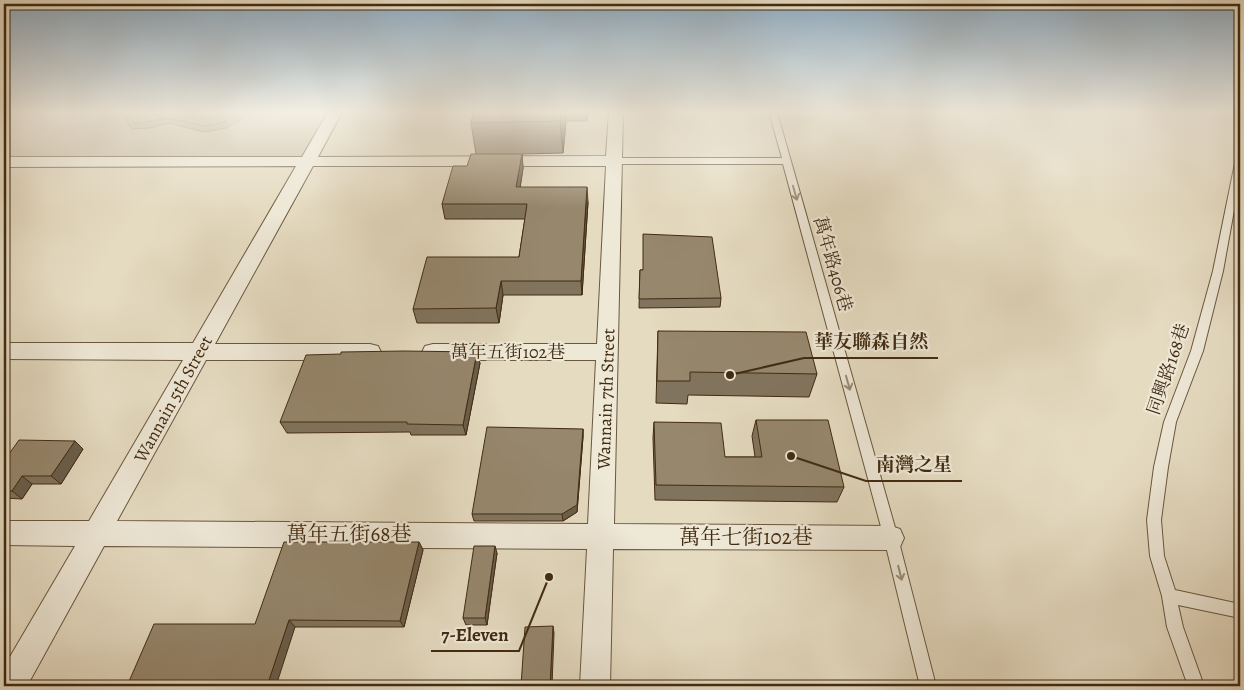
<svg xmlns="http://www.w3.org/2000/svg" width="1244" height="690" font-family="Alegreya,'Noto Serif TC',serif">
  <style>
    .green { fill: #c9bda3; stroke: #85745a }
    .water { fill: #ad9f86; stroke: #827158 }
    .lines { fill: none; stroke-linecap: round; stroke-linejoin: round }
    .shore { stroke: #77654c; stroke-width: 1 }
    .service-casing { stroke: #6a573e; stroke-width: 2 }
    .minor-casing { stroke: #6a573e; stroke-width: 2 }
    .service { fill: #eee8d7; fill-rule: evenodd }
    .minor { fill: #eee8d7; fill-rule: evenodd }
    .wall { fill: #81745e; stroke: #412b12 }
    .shaded-wall { fill: #695e4c; stroke: #412b12 }
    .building { fill: #96876d; stroke: #412b12 }
    .oneway { stroke: #988a74 }
    .labels { text-anchor: middle; dominant-baseline: central; stroke-width: 4.5; stroke-linejoin: round; paint-order: stroke }
    .street-label { font-size: 18px; fill: #412b12; stroke: #eee8d7 }
    .near-street-label { font-size: 21px; fill: #412b12; stroke: #eee8d7 }
    .leader { fill: none; stroke: #412b12; stroke-width: 2 }
    .callout-dot { fill: #412b12; stroke: #eee8d7; stroke-width: 2 }
    .callout-label { font-size: 19px; text-anchor: middle; font-weight: bold; fill: #412b12; stroke: #eee8d7; stroke-width: 4.5; stroke-linejoin: round; paint-order: stroke }
  </style>
  <rect width="100%" height="100%" fill="#e5dbc1"/>
  <filter id="stains"><feTurbulence type="fractalNoise" baseFrequency=".004" numOctaves="4"/><feColorMatrix values="0 0 0 0 .2 0 0 0 0 .09 0 0 0 0 .02 0 0 0 .5 -.17"/></filter>
  <radialGradient id="worn" r=".72"><stop offset=".6" stop-color="#630" stop-opacity="0"/><stop offset="1" stop-color="#630" stop-opacity=".3"/></radialGradient>
  <path class="green" d="M4 112H335L307 162H4Z"/>
  <path class="water" d="M123 112H247L240 120 226 128 205 132 168 123 150 128 132 129 121 114Z"/>
  <g class="lines">
    <path class="shore" d="M126 112 135 124C146 123 159 118 170 119 205 123 206 135 240 112
      M133 112 138 117C149 116 159 112 170 112 197 113 202 127 231 112"/>
    <defs>
      <path id="service" d="M769 112H777L898 538 936 686H920L884 538 783 164H614L610 161 614 158H782Z
        M1237 153H1240V177L1223 271 1203 351 1176 422 1168 467 1161 520 1164 556 1175 590 1240 604V618L1178 605 1183 627 1204 686H1188L1167 627 1162 596 1150 556 1147 520 1154 467 1164 422 1191 351 1213 271Z"/>
      <path id="minor" d="M328 112H342L318 157 606 156 609 112H623L614 524 891 526 900 529 904 538 900 547 891 550 613 549 610 686H580L587 549 104 546 27 686H4V667L75 546 4 545V521H89L183 360 4 359V343H193L296 166 4 167V157H302ZM313 166H606L597 344H433L425 346 422 352 425 358 433 360H596L588 524 117 521 206 360H370L378 358 381 352 378 346 370 344H215Z"/>
    </defs>
    <use href="#service" class="service-casing"/>
    <use href="#minor" class="minor-casing"/>
    <use href="#service" class="service"/>
    <use href="#minor" class="minor"/>
  </g>
  <path class="wall" d="M474 112H588L587 121H566L563 153 522 154 523 168 520 187 588 202 582 295H503L499 323H417L413 309 519 257 525 219H445L442 204 476 154 471 123Z
    M640 270H643L721 298 720 307 639 308Z
    M658 331 817 374 809 397 688 395 687 404 656 403Z
    M480 363 466 435H411L410 432 287 433 280 422Z
    M756 420 844 487 837 502 655 500 653 438 654 422 725 457H755L752 436Z
    M583 429V437L577 512 563 521H474L472 514Z
    M75 441 83 449 61 484H32L22 499 4 498V461Z
    M419 542 423 550 404 627H295L255 624Z
    M497 553 487 625H466L463 618Z"/>
  <path class="shaded-wall" d="M561 112H565L566 121 563 153 560 121Z
    M522 154 523 168 518 202 516 187Z
    M587 187 588 202 582 295 581 281Z
    M501 281 503 295 499 323 496 308Z
    M477 352 480 363 466 435 463 425Z
    M583 429V437L577 512 563 521 562 514Z
    M75 441 83 449 61 484 51 476Z
    M22 476 32 484 22 499 12 491Z
    M419 542 423 550 404 627 400 621Z
    M495 546 497 553 487 625 485 618Z
    M289 620 295 627 276 686H267Z
    M553 626 554 633 552 686H550Z"/>
  <path class="building" d="M474 112H561L560 121 471 123Z
    M471 154H522L516 187H587L581 281H501L496 308 413 309 427 257H519L527 204H442L453 166H467Z
    M643 234 712 237 721 298 639 299 640 270H643Z
    M658 331 806 332 817 374 690 372V381H657Z
    M404 351 477 352 463 425 407 424V422H280L306 355 341 354V352Z
    M756 420H828L844 487 656 485 654 422 721 423 725 457H762Z
    M487 427 583 429 577 505 562 514H472Z
    M19 440 75 441 51 476H22L12 491H4V461Z
    M284 542H419L400 621 289 620 267 686H127L154 624H255Z
    M474 546H495L485 618H463Z
    M553 626 550 686H521L525 627Z"/>
  <defs><path id="oneway-shaft" d="M-6 0H5M1.5-3L5.5 0L1.5 3" fill="none" stroke-width="1.6" stroke-linecap="round" stroke-linejoin="round" transform="scale(1.25)"/></defs>
  <g class="oneway">
    <use href="#oneway-shaft" transform="translate(795 193) rotate(74)"/>
    <use href="#oneway-shaft" transform="translate(848 383) rotate(74)"/>
    <use href="#oneway-shaft" transform="translate(900 573) rotate(76)"/>
  </g>
  <linearGradient id="sky" x2="0" y2="1"><stop stop-color="#90acc1"/><stop offset="0.54" stop-color="#f3efe3"/><stop offset="1" stop-color="#f3efe3" stop-opacity="0"/></linearGradient>
  <rect width="1244" height="208" fill="url(#sky)"/>
  <g class="labels">
    <g class="street-label">
      <text transform="translate(833 264) rotate(74)">萬年路406巷</text>
      <text x="508" y="352">萬年五街102巷</text>
      <text transform="translate(1168 369) rotate(-71)">同興路168巷</text>
      <text transform="translate(173 399) rotate(-61)">Wannain 5th Street</text>
      <text transform="translate(606 399) rotate(-88)">Wannain 7th Street</text>
    </g>
    <g class="near-street-label">
      <text x="349" y="534">萬年五街68巷</text>
      <text x="746" y="537">萬年七街102巷</text>
    </g>
  </g>
  <path class="leader" d="M730 375L804 358H938M791 456L866 481H962M549 577L519 651H431"/>
  <g class="callout-dot">
    <circle cx="730" cy="375" r="5"/>
    <circle cx="791" cy="456" r="5"/>
    <circle cx="549" cy="577" r="5"/>
  </g>
  <g class="callout-label">
    <text x="871" y="348">華友聯森自然</text>
    <text x="914" y="471">南灣之星</text>
    <text x="475" y="641">7-Eleven</text>
  </g>
  <rect width="1244" height="690" fill="none" stroke="#e5dbc1" stroke-width="20"/>
  <rect x="5" y="5" width="1234" height="680" fill="none" stroke="#412b12" stroke-width="2.5"/>
  <rect x="10" y="10" width="1224" height="670" fill="none" stroke="#412b12"/>
  <rect width="100%" height="100%" filter="url(#stains)"/>
  <rect width="100%" height="100%" fill="url(#worn)"/>
</svg>
